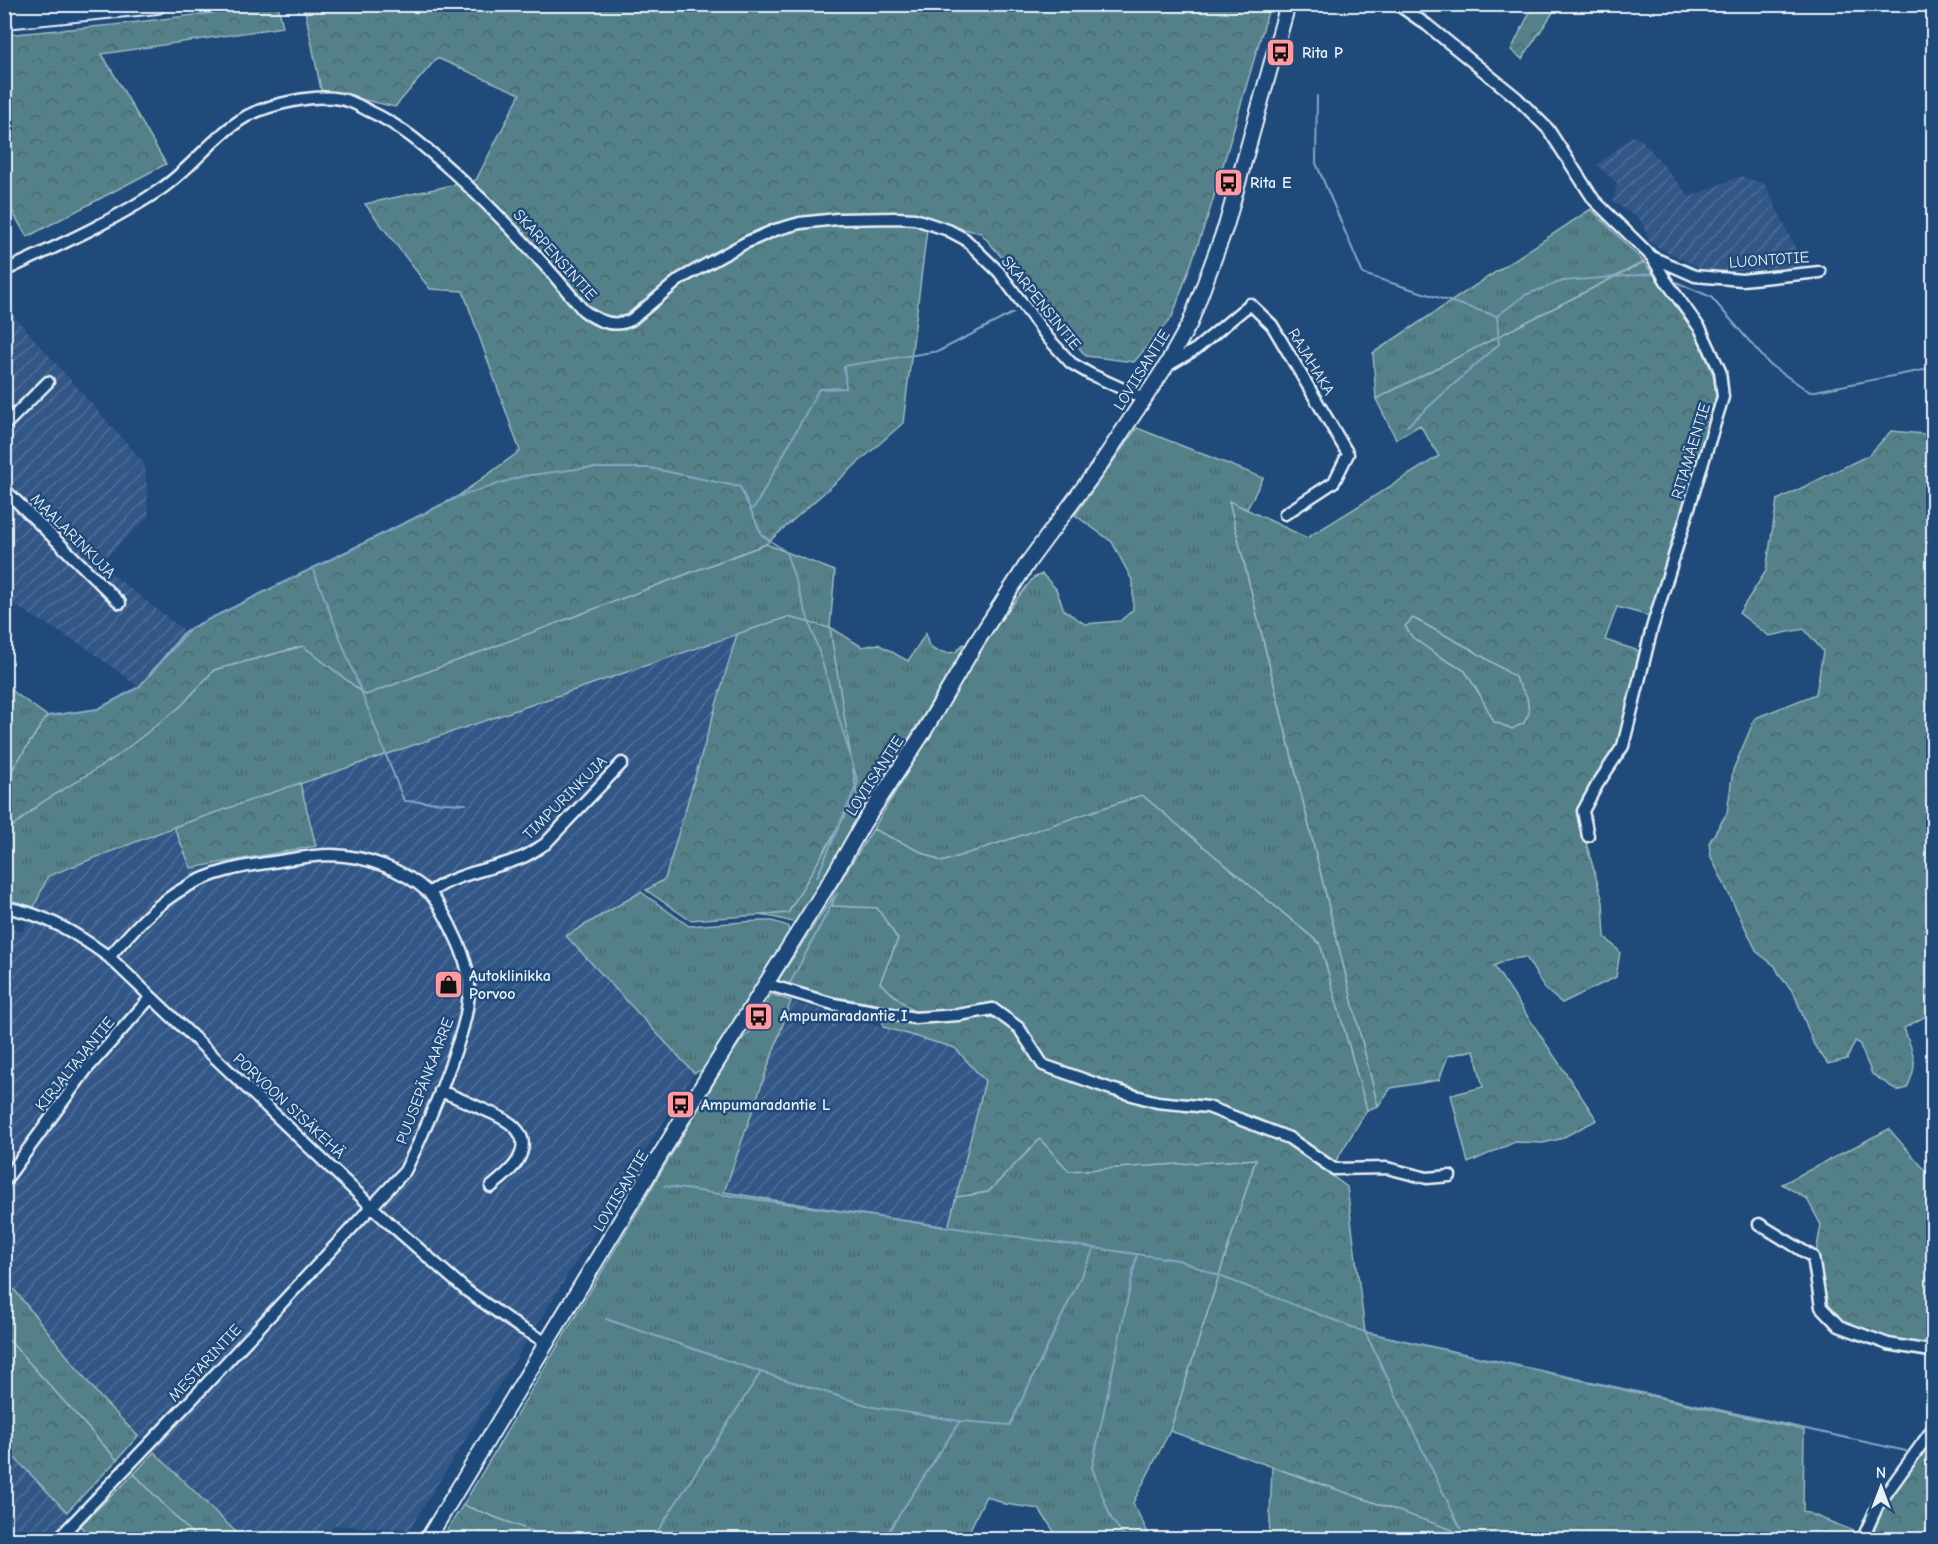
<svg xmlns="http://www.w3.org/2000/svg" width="1938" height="1544" font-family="'Comic Neue',sans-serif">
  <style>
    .industrial { fill: url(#industrial-furrows) }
    .grass { fill: url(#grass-tufts); stroke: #9db8c0; stroke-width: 1.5 }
    .forest { fill: url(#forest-crowns); stroke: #9db8c0; stroke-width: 1.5; fill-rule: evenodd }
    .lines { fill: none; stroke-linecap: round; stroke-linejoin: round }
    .stream { stroke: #85a7c3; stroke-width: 2 }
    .minor-casing { stroke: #e8f1f8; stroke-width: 15 }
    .secondary-casing { stroke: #e8f1f8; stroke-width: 18 }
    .motorway-casing { stroke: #e8f1f8; stroke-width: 22 }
    .minor { stroke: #1f4a7a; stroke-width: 10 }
    .secondary { stroke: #1f4a7a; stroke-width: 14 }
    .motorway { stroke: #1f4a7a; stroke-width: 18 }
    .labels { text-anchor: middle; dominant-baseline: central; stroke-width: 5; stroke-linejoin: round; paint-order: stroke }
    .poi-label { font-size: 16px; font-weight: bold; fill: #e8f1f8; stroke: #1f4a7a; text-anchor: start }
    .street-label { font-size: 16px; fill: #e8f1f8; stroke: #1f4a7a }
  </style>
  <defs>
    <pattern id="industrial-furrows" width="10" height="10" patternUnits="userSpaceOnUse" patternTransform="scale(1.5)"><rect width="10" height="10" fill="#315686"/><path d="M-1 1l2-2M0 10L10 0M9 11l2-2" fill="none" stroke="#4f6f98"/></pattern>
    <pattern id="grass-tufts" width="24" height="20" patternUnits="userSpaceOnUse" patternTransform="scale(1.5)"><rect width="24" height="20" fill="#528089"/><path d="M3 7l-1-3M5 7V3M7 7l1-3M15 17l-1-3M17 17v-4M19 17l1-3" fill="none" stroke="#4d676d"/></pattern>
    <pattern id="forest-crowns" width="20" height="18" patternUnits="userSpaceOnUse" patternTransform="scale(1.5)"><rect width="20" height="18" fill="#528089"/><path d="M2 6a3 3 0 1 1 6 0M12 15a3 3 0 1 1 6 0" fill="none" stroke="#4d676d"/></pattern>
  </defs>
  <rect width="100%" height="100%" fill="#1f4a7a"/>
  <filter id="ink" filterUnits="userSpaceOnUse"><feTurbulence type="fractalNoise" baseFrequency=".0167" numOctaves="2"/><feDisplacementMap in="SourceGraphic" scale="12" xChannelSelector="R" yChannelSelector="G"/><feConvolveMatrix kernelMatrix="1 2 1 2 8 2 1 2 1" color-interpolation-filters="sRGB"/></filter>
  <g filter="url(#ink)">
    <path class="industrial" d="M1632 136 1641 139 1690 197 1740 176 1765 184 1804 266 1727 272 1700 268 1650 243 1641 221 1613 201 1617 183 1597 165Z
      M12 314 145 464 149 516 99 564 185 631 139 687 86 648 14 605 5 597 4 321Z
      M737 634 665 879 566 936 694 1073 409 1530 334 1525 321 1539H242L101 1399 5 1278V927L22 932 48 876 174 827 191 868 315 846 300 783Z
      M791 1001 955 1048 986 1081 948 1228 724 1192Z
      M4 1448 67 1512 93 1539H5Z"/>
    <path class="grass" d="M1591 209 1644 262 1376 399 1373 353Z
      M1137 428 1263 478 1247 509 1229 502 1378 1106 1367 1110 1320 944 1142 795 942 862 873 829 994 629 1033 578 1042 574 1056 589 1064 610 1085 624 1120 621 1133 610V582L1112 542 1075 515Z
      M766 544 835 571 830 627 862 647 878 644 908 661 926 633 928 644 934 650 947 653 956 652 963 644 966 645 796 923 773 917 757 915 788 913 818 859 788 617 174 827 48 876 34 907 5 899V833L41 803 181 706 214 670 303 646 366 695Z
      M1413 618 1471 649 1514 676 1527 696 1529 713 1524 723 1512 729 1494 722 1480 695 1465 671 1437 655 1412 637 1405 626Z
      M8 688 47 716 5 781 4 693Z
      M641 892 689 926 758 921H772L788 926 789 933 705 1069 694 1073 566 936Z
      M832 898 833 906 877 907 898 939 880 983 913 1011 831 996 777 982Z
      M771 994 791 1001 724 1192 948 1228 956 1197 988 1192 1040 1139 1069 1171 1256 1159 1170 1431 1133 1503 1151 1539H1059L1039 1509 1005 1504 986 1496 965 1540 552 1539 463 1505 729 1058 744 1037 756 1026Z
      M5 1278 100 1397 138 1436 117 1460 5 1336Z
      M154 1452 243 1539H197L134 1474Z
      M1272 1467 1454 1530 1457 1539 1269 1540Z"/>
    <path class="forest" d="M278 5 283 27 102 54 166 164 27 237 5 199V35L113 25Z
      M304 5H1270L1209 213 1172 317 1134 362 1086 356 981 233 928 221 903 423 766 544 366 695 303 646 214 670 181 706 116 757 41 803 5 833V781L47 716 98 709 139 687 185 631 454 499 520 451 463 291 430 289 365 204 476 180 520 94 437 58 395 107 321 90Z
      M1523 5H1558L1522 59 1511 50 1531 10Z
      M1644 262 1694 330 1713 374 1716 397 1650 616 1617 607 1605 640 1639 651 1619 743 1580 809 1583 832 1603 902 1605 937 1620 952 1616 977 1562 1003 1546 990 1526 957 1506 960 1494 966 1597 1120 1560 1139 1543 1143 1515 1142 1468 1163 1451 1095 1483 1087 1474 1050 1448 1056 1439 1080 1391 1088 1378 1106 1229 501 1307 538 1439 456 1420 425 1396 439 1376 399ZM1413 618 1471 649 1514 676 1527 697 1529 713 1524 723 1512 729 1494 722 1480 695 1465 671 1437 655 1412 637 1405 626Z
      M1891 431 1934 435 1933 1012 1904 1028C1913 1055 1920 1061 1907 1088L1898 1091 1872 1074 1859 1043 1855 1041 1847 1059 1828 1064 1814 1045 1794 993 1780 976 1775 966 1757 952 1711 857 1709 843 1727 813 1733 770 1755 718 1816 694 1823 651 1804 629 1769 636 1739 613 1766 571 1777 500 1869 455Z
      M788 617 830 628 857 795 788 913 690 920 646 890 665 879 737 634Z
      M300 783 316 846 191 868 174 827Z
      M1142 795 1320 944 1367 1110 1334 1164 1208 1102 1155 1096 1105 1082 1046 1060 1023 1024 994 1002 958 1009 913 1011 880 983 898 939 877 908 833 906 832 898 836 888 873 829 942 862Z
      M989 1014 1015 1031 1039 1068 1109 1094 1157 1106 1205 1112 1284 1141 1347 1187 1365 1332 1804 1430 1803 1511 1856 1532 1852 1539H1457L1453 1530 1170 1431 1256 1159 1069 1171 1040 1139 988 1192 956 1197 985 1081 955 1048 883 1027 882 1017 918 1023 963 1020Z
      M1889 1129 1933 1179V1350L1892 1341 1840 1323 1830 1312 1816 1253 1821 1225 1807 1199 1782 1184Z
      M5 1336 117 1460 67 1512 5 1448Z
      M1933 1434V1526L1916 1539 1865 1540 1881 1507Z
      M134 1474 197 1539H93L80 1526Z
      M463 1505 552 1539H441Z"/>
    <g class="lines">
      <path class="stream" d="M1317 96 1316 163 1363 274 1497 316
        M1676 282 1711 297 1770 365 1810 392 1934 368
        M1407 426 1499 344 1497 316 1525 295 1563 281 1653 274
        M751 510 756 505 819 389 846 388 844 366 939 351 1013 313
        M313 569 404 801 466 804
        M47 716 98 709 139 687 191 628 457 497 523 476 585 468H650L740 487 762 535 786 552 820 655 858 782 817 877
        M788 987 837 894
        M664 1186 1178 1260 1365 1332 1906 1451
        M606 1319 761 1372 873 1407 960 1421 1010 1425 1094 1249
        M1365 1332 1461 1529
        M1929 1460H1934
        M652 1540 761 1372
        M883 1540 960 1421
        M1127 1540 1111 1518 1092 1468 1137 1254"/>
      <defs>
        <path id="minor" d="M1397 4 1427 25 1517 98 1548 129 1594 200 1652 257 1666 281 1701 330 1720 371 1723 397 1652 628 1623 746 1597 785 1583 811 1588 836
          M1652 257 1695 276 1742 280 1820 272
          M4 271C57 246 112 222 161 189 192 168 214 135 247 116 270 104 315 94 340 99 350 100 360 106 369 111 402 126 426 148 453 172 500 215 543 261 583 310 597 321 614 328 631 320L680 279 745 243 775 230 800 223 837 219 897 218 915 219 948 230 965 239 999 272 1048 338 1071 363 1090 374 1145 399
          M1167 366 1196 349 1250 304 1272 325 1348 454 1334 482 1285 514
          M4 426 48 382
          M4 489 120 603
          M429 893C456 873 490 870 521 858 529 855 537 849 545 844L622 763
          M4 907C45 914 76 933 109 957L388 1222 467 1291 519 1327 546 1342
          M766 984 833 1004 915 1018 958 1015 993 1009 1019 1028 1043 1065 1111 1089 1157 1102 1208 1107 1289 1138 1334 1169 1387 1168 1427 1178 1450 1176
          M440 1091C454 1096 467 1102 480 1108 502 1117 535 1130 518 1160 512 1171 500 1179 491 1187
          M4 1182 86 1070 151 997
          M1759 1224 1813 1257 1821 1307 1839 1326 1888 1344 1930 1351 1934 1353
          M57 1540 196 1395 405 1171C422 1137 437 1102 450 1066 459 1041 469 1014 469 987 469 969 462 950 454 934 448 921 439 902 428 892 403 869 365 856 332 855 312 855 292 859 273 862 243 866 212 872 186 887 155 904 132 931 109 957
          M1862 1540 1878 1505 1934 1427"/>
        <path id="secondary" d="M427 1540 707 1078 834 875 863 824 923 733 976 643 1029 561 1098 468 1166 366 1190 323 1226 226 1288 4"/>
        <path id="motorway" d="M4 19 157 4"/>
      </defs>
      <use href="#minor" class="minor-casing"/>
      <use href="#secondary" class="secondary-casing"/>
      <use href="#motorway" class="motorway-casing"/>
      <use href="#minor" class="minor"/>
      <use href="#secondary" class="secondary"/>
      <use href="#motorway" class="motorway"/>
    </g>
  </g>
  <defs>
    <symbol id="bus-square" viewBox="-11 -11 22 22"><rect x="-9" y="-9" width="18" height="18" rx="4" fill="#ff9aa2" stroke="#1f4a7a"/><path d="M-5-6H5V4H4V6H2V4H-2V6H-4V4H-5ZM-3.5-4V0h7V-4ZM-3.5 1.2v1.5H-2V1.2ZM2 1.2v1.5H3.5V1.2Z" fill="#111"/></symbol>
    <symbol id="shop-square" viewBox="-11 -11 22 22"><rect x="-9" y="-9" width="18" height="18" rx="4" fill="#ff9aa2" stroke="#1f4a7a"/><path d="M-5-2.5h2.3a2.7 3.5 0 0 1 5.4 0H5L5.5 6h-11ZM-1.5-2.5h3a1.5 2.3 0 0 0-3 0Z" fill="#111"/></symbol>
  </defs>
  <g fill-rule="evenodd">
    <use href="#bus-square" x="1264" y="36" width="33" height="33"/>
    <use href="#bus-square" x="1212" y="166" width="33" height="33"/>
    <use href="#shop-square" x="432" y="968" width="33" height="33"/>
    <use href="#bus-square" x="742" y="1000" width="33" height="33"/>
    <use href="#bus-square" x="664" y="1088" width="33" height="33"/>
  </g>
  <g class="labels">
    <g class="poi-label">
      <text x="1302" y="53">Rita P</text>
      <text x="1250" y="183">Rita E</text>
      <text x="469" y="976">Autoklinikka<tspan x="469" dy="18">Porvoo</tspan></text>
      <text x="780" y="1016">Ampumaradantie I</text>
      <text x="701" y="1105">Ampumaradantie L</text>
    </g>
    <g class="street-label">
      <text transform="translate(555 255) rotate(48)">SKARPENSINTIE</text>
      <text transform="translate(1769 260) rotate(-4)">LUONTOTIE</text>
      <text transform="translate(1041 303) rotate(51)">SKARPENSINTIE</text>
      <text transform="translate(1311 362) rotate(59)">RAJAHAKA</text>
      <text transform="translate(1142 370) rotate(-58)">LOVIISANTIE</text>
      <text transform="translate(1691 451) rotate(-73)">RITAMÄENTIE</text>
      <text transform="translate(73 536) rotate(45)">MAALARINKUJA</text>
      <text transform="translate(875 776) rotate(-57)">LOVIISANTIE</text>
      <text transform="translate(565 798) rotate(-45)">TIMPURINKUJA</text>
      <text transform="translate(75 1064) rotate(-51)">KIRJALTAJANTIE</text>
      <text transform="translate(425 1081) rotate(-69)">PUUSEPÄNKAARRE</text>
      <text transform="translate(289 1106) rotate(43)">PORVOON SISÄKEHÄ</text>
      <text transform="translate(621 1191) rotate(-59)">LOVIISANTIE</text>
      <text transform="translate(205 1363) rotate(-47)">MESTARINTIE</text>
    </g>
  </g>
  <rect width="1938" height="1544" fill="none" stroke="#1f4a7a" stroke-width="24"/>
  <rect x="12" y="12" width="1914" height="1520" fill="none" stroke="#e8f1f8" stroke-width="2" filter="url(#ink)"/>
  <g transform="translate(1881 1487)" stroke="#1f4a7a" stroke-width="4.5" paint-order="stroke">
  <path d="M0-4.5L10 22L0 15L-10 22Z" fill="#e8f1f8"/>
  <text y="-9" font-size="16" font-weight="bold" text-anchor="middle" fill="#e8f1f8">N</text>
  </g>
</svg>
